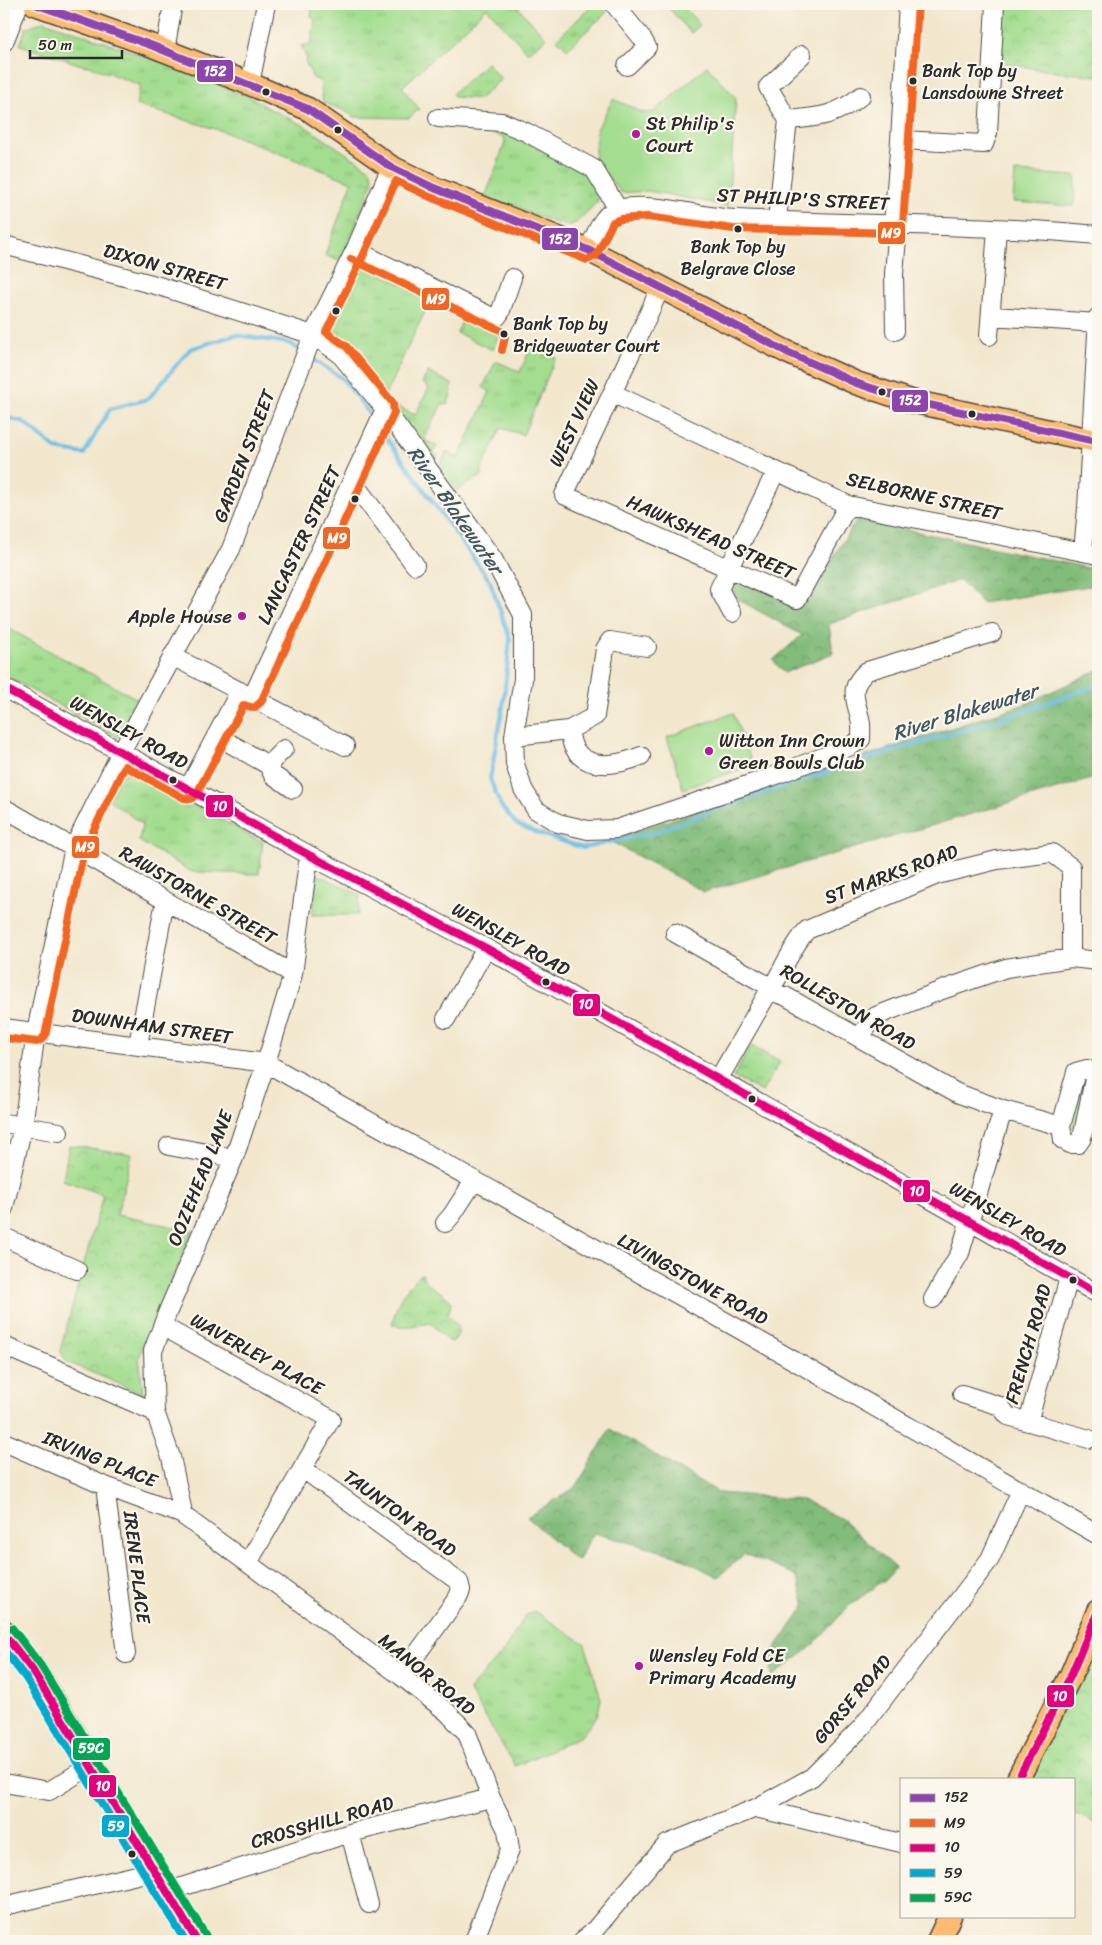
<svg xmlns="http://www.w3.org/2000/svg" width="1102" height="1945" font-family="Sriracha,sans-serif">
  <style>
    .grass { fill: url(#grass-tufts); stroke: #67845d }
    .forest { fill: url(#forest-crowns); stroke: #567452 }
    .park { fill: url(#park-crowns); stroke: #67845d }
    .garden { fill: #a3dd8f; stroke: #67845d }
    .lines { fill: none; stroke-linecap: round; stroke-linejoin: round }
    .stream { stroke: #6bbde6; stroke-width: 4 }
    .minor-casing { stroke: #494743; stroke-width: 20 }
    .major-casing { stroke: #494743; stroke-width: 25 }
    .highway-casing { stroke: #494743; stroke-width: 29 }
    .minor { stroke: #fff; stroke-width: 18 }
    .major { stroke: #febb71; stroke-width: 22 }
    .highway { stroke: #febb71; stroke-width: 26 }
    .bus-1-casing { stroke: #fbf7ec; stroke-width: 11 }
    .bus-2-casing { stroke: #fbf7ec; stroke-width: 11 }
    .bus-3-casing { stroke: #fbf7ec; stroke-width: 11 }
    .bus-4-casing { stroke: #fbf7ec; stroke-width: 11 }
    .bus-5-casing { stroke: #fbf7ec; stroke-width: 11 }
    .bus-1 { stroke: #8e44ad; stroke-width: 8 }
    .bus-2 { stroke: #f26522; stroke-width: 8 }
    .bus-3 { stroke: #e5007d; stroke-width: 8 }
    .bus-4 { stroke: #00a9ce; stroke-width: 8 }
    .bus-5 { stroke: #00a651; stroke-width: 8 }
    .bus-dot { fill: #2b2b2b; stroke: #fbf7ec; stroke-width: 2 }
    .poi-dot { fill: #b5179e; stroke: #fbf7ec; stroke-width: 2 }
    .labels { text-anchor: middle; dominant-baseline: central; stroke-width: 4.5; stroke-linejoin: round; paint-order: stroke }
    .bus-label { font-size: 18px; fill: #2b2b2b; stroke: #fbf7ec; text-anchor: start }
    .poi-label { font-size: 19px; fill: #2b2b2b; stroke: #fbf7ec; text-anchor: start }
    .street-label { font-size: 19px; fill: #2b2b2b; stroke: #fbf7ec }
    .water-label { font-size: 20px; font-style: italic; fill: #3e5763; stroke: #fbf7ec }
    .line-badge { stroke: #fbf7ec; stroke-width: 2 }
    .badge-label { font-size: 14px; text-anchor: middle; font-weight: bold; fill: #fff }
  </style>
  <defs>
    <pattern id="grass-tufts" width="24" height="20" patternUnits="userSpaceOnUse" patternTransform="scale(1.25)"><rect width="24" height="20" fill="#a3dd8f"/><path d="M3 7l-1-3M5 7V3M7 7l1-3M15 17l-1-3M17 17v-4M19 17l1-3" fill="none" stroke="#8cbe7c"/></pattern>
    <pattern id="forest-crowns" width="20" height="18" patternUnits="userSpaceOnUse" patternTransform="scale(1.25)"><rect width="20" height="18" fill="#82bc7a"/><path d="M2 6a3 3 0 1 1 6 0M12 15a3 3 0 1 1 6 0" fill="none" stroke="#6b9964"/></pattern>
    <pattern id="park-crowns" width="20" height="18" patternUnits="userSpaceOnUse" patternTransform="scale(1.25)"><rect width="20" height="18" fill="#a3dd8f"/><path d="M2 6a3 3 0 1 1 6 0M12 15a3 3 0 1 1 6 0" fill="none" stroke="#8cbe7c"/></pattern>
  </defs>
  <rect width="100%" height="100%" fill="#fbf7ec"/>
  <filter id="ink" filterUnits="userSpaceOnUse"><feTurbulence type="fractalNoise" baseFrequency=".02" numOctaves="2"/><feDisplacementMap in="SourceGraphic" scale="10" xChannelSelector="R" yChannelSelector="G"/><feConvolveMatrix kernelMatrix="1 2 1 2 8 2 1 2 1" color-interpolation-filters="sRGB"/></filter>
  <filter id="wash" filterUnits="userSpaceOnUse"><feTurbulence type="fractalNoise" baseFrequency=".0096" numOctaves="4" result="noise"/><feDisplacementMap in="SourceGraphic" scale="20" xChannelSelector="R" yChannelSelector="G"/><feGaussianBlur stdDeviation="1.12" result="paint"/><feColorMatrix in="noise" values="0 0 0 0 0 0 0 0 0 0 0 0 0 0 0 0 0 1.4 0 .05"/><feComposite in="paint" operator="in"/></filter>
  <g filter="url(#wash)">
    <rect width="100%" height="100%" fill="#f2e7cd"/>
    <path class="grass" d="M313 4H515L546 38 528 53 487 8 402 87 419 109 409 118 355 117 341 109 323 103 320 81 313 78 305 61 307 59 301 46 302 45H311L315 21 311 15Z
      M594 4H599L607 12 567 49 557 39Z
      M665 4H681L700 25 691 33Z
      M44 21C117 46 191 71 262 103V105L303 125 370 169 373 176 372 183 341 262 325 255 352 182 225 132 136 105 140 85 87 65 85 66 20 45 26 28Z
      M487 63 501 79 479 99 455 97 452 94Z
      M488 127 501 129 590 176 599 194 597 202 576 223 569 225H561L485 197 505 143 504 138 488 131Z
      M363 266 432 297 384 397 331 339 354 271Z
      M465 314 494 329 499 335 493 350 457 333Z
      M531 347 556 357 523 435 501 428 481 471 483 475 454 492 437 469 447 452 458 458 490 392 483 387 496 361 520 372Z
      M428 372 452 384 450 398 447 405 442 404 425 437 426 441 437 446 433 453 438 456 433 463 394 410 396 406 415 415 429 388 422 383Z
      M4 626 139 700 118 737 4 675Z
      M130 771 263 842 259 874 192 872 139 841 142 824 109 800 120 776Z
      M317 874 360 895 358 915H312Z
      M751 1046 780 1062 762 1092 733 1077Z
      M1088 1076 1079 1139H1067L1077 1080Z
      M534 1611 585 1644 601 1699 597 1716 581 1736 515 1766 469 1690 502 1654 525 1616Z"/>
    <path class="forest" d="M857 519 1098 570V587L1089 586 982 603 960 580 829 624 833 653 784 673 773 660 802 635 730 595 733 577 803 606Z
      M1098 670V777L704 892 608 840 1025 704Z
      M610 1429 720 1493 803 1500 842 1519 896 1568 886 1579 850 1605 810 1648 772 1677 770 1655 805 1606 796 1575 744 1554 718 1577 675 1555 594 1533 577 1561 527 1517 576 1487Z"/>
    <path class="park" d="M1004 4H1098V76L1058 72 1000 63Z
      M69 1145 132 1154 117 1215 193 1231 139 1357 143 1394 67 1362 60 1351 103 1195 63 1180Z
      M422 1273C424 1287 443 1291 451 1301L450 1309 446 1314C455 1322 465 1331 452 1342L447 1340 431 1323 405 1327 392 1324C398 1299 404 1290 422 1273Z
      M1098 1611V1824L1073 1813V1779H1018Z"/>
    <path class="garden" d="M707 66 736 98 728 206 649 191 622 193 594 162 597 129 613 99 644 113 654 112Z
      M1015 172 1076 176 1074 206 1013 202Z
      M733 713 753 765 683 789 667 737Z"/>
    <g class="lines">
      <path class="stream" d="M309 357 342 378 375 421
        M4 417 24 422 56 449 84 454 110 409 148 399 190 349 235 335 289 343 302 352
        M380 429 490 581 510 639 503 706 490 779 501 806 516 824 535 832 583 848 656 832 727 805 868 758 1004 718 1098 685"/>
    </g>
  </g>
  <g filter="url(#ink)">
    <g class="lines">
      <defs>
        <path id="minor" d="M614 4 642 38 647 47 627 66
          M76 19 79 4
          M4 42 19 4
          M165 51 173 4
          M250 84 266 4
          M438 118 502 122 526 132 594 169 618 209
          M788 120C819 117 836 116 861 96
          M900 140 984 144 988 133 995 4
          M777 220 788 120 768 87 802 55
          M893 224 900 140 908 4
          M4 245 159 286 313 335 339 353 385 409 493 559 523 615V679L514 736 515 764 523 789 536 810 558 823 588 830 617 829 771 777 851 746 861 739C861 732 862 725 860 718 855 697 848 688 867 671L992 633
          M355 250 492 317H497L500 313 512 278
          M588 250C596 236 601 213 618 209 652 201 700 217 735 219 856 225 978 224 1098 235
          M660 288 633 349 564 495 797 599 848 505
          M992 316 1098 323
          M895 331 894 274 898 225
          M989 336 997 229
          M612 393 848 505 1098 555
          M352 481 415 565
          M1083 552 1087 508 1098 317
          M732 613 719 589 776 471
          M172 656 345 746
          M4 688 309 855 486 948 1098 1294
          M252 698 385 409
          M569 730C570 735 571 741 573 746 586 772 619 765 641 756
          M217 736 268 765 273 775 293 789
          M514 736 569 730 595 716 605 649 610 641 647 647
          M268 765 284 749
          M188 789 240 691
          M4 808 293 974
          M675 933 765 984 772 992 785 996 957 1093 1003 1110 1061 1126
          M446 1019 486 948
          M4 1028 266 1063 737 1328 1098 1535
          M859 1037 876 1016 942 990 1006 968 1071 958 1098 961
          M138 1045 165 901
          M1087 1069 1093 1073 1094 1079 1082 1138 1078 1144H1070L1063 1140 1061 1126 1076 1072Z
          M718 1080 765 998C780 978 789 950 807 930L937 875 997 860 1052 853 1071 867V958
          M4 1123 59 1132
          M169 1146 234 1158
          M4 1208 23 1126 36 1032 74 847 121 752 231 549 313 335 355 250 391 167
          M445 1223 452 1215 474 1181
          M4 1237 77 1270
          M933 1299 960 1253 1003 1110
          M162 1326 331 1419 248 1563
          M4 1346 155 1412
          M962 1394 1000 1406 1008 1416 1089 1439
          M1028 1422 1069 1278
          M4 1442 105 1486 181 1514 401 1676 447 1712 467 1733 491 1798 507 1830 510 1849 474 1941
          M303 1469 459 1582 461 1590 458 1597 401 1676
          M105 1486 126 1654
          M181 1514 182 1508 171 1457 155 1412 153 1351 168 1311 234 1158 266 1063 293 974 309 855
          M4 1783 49 1791 90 1766
          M756 1808 901 1843
          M350 1833 369 1904
          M166 1892 350 1833 491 1798
          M4 1906 154 1871
          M582 1941 592 1933 667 1844 756 1808 812 1777 862 1727 990 1559 1021 1490"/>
        <path id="major" d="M35 4 153 46 250 84 308 109 391 167 434 188 588 250 787 352 856 383 911 401 1091 440H1098
          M1018 1779 1071 1675 1098 1611
          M938 1941 950 1916"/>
        <path id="highway" d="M4 1634 33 1671 55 1706 197 1941"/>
      </defs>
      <use href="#minor" class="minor-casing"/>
      <use href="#major" class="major-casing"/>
      <use href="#highway" class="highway-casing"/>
      <use href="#minor" class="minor"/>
      <use href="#major" class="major"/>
      <use href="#highway" class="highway"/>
      <defs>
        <path id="bus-1" d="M35 4 153 46 308 109 391 167 434 188 588 250 787 352 856 383 911 401 1091 440H1098"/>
        <path id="bus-2" d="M351 259 502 331 505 337 502 350
          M4 1038 37 1042 41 1040 45 1036 84 850 125 766 184 798 191 799 196 795 244 705 254 708 261 702 394 413 393 403 346 346 326 332 364 254 396 181 430 197 587 260 596 256 613 222 621 219 647 217 733 229 897 233 901 230 903 225 918 5"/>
        <path id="bus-3" d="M4 688 309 855 486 948 1098 1294
          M4 1634 33 1671 197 1941
          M1018 1779 1071 1675 1098 1611"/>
        <path id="bus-4" d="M4 1650 25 1677 46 1711 185 1941"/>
        <path id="bus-5" d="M12 1628 41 1666 206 1936"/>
      </defs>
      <use href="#bus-1" class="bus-1-casing"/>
      <use href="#bus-2" class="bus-2-casing"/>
      <use href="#bus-3" class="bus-3-casing"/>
      <use href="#bus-4" class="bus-4-casing"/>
      <use href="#bus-5" class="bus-5-casing"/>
      <use href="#bus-1" class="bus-1"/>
      <use href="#bus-2" class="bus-2"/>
      <use href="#bus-3" class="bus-3"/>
      <use href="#bus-4" class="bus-4"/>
      <use href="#bus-5" class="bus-5"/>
    </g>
  </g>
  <g class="bus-dot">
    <circle cx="913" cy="81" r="4.5"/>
    <circle cx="266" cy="92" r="4.5"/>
    <circle cx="338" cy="130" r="4.5"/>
    <circle cx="738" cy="229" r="4.5"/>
    <circle cx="336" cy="311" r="4.5"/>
    <circle cx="504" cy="334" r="4.5"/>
    <circle cx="882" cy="392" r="4.5"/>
    <circle cx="972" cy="414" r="4.5"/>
    <circle cx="355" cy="499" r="4.5"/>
    <circle cx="173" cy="780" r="4.5"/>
    <circle cx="546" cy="982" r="4.5"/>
    <circle cx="752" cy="1099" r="4.5"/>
    <circle cx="1073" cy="1280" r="4.5"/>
    <circle cx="132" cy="1854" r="4.5"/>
  </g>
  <g class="poi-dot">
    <circle cx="636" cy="134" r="5"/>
    <circle cx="242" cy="616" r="5"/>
    <circle cx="709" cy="751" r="5"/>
    <circle cx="639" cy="1666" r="5"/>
  </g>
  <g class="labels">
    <g class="bus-label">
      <text x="922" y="71">Bank Top by<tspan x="922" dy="22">Lansdowne Street</tspan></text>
      <text x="738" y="247" text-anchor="middle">Bank Top by<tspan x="738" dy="22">Belgrave Close</tspan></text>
      <text x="513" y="324">Bank Top by<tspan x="513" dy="22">Bridgewater Court</tspan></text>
    </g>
    <g class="poi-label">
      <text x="646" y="123">St Philip's<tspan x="646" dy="22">Court</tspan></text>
      <text x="232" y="616" text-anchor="end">Apple House</text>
      <text x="719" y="740">Witton Inn Crown<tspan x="719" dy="22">Green Bowls Club</tspan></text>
      <text x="649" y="1655">Wensley Fold CE<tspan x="649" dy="22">Primary Academy</tspan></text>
    </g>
    <g class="street-label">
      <text transform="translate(803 199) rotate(3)">ST PHILIP'S STREET</text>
      <text transform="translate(165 267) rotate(16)">DIXON STREET</text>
      <text transform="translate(574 423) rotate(-65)">WEST VIEW</text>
      <text transform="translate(244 456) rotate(-69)">GARDEN STREET</text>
      <text transform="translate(924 496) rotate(13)">SELBORNE STREET</text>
      <text transform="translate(711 537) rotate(24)">HAWKSHEAD STREET</text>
      <text transform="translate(299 545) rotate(-65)">LANCASTER STREET</text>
      <text transform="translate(129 732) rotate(29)">WENSLEY ROAD</text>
      <text transform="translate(891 874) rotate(-20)">ST MARKS ROAD</text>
      <text transform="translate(198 895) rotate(30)">RAWSTORNE STREET</text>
      <text transform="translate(511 939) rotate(29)">WENSLEY ROAD</text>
      <text transform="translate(848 1007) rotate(30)">ROLLESTON ROAD</text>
      <text transform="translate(152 1026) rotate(8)">DOWNHAM STREET</text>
      <text transform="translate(200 1178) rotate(-68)">OOZEHEAD LANE</text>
      <text transform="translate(1008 1219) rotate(30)">WENSLEY ROAD</text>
      <text transform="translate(693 1279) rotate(29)">LIVINGSTONE ROAD</text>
      <text transform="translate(1028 1344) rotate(-74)">FRENCH ROAD</text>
      <text transform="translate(257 1354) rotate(29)">WAVERLEY PLACE</text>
      <text transform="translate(100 1459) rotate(22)">IRVING PLACE</text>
      <text transform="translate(400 1513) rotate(36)">TAUNTON ROAD</text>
      <text transform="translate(137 1567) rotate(83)">IRENE PLACE</text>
      <text transform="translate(427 1674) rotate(39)">MANOR ROAD</text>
      <text transform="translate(852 1699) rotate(-50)">GORSE ROAD</text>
      <text transform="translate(322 1822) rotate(-16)">CROSSHILL ROAD</text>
    </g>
    <g class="water-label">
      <text transform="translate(455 510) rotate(55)">River Blakewater</text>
      <text transform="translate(965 712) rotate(-17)">River Blakewater</text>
    </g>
  </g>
  <g class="line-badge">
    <rect x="196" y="59" width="38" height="24" rx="5" fill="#8e44ad"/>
    <rect x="877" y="221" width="29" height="24" rx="5" fill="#f26522"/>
    <rect x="541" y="227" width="38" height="24" rx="5" fill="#8e44ad"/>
    <rect x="421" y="287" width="29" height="24" rx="5" fill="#f26522"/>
    <rect x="891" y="389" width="38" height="24" rx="5" fill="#8e44ad"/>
    <rect x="322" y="526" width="29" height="24" rx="5" fill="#f26522"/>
    <rect x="205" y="794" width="29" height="24" rx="5" fill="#e5007d"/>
    <rect x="71" y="835" width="29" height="24" rx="5" fill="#f26522"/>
    <rect x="572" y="993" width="29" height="24" rx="5" fill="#e5007d"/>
    <rect x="902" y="1179" width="29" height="24" rx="5" fill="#e5007d"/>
    <rect x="1046" y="1684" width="29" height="24" rx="5" fill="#e5007d"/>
    <rect x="72" y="1737" width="39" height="24" rx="5" fill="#00a651"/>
    <rect x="88" y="1774" width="29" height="24" rx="5" fill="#e5007d"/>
    <rect x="101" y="1814" width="29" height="24" rx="5" fill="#00a9ce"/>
  </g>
  <g class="badge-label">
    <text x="215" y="76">152</text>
    <text x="891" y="238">M9</text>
    <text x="560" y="244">152</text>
    <text x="436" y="304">M9</text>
    <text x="910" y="405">152</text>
    <text x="337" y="543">M9</text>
    <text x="220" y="811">10</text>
    <text x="85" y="852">M9</text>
    <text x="586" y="1009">10</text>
    <text x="917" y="1196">10</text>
    <text x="1060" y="1701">10</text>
    <text x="91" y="1753">59C</text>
    <text x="103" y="1791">10</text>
    <text x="116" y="1831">59</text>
  </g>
  <rect width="1102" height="1945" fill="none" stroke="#fbf7ec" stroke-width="20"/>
  <rect x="900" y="1778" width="175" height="140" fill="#fbf7ec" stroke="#a8a59f"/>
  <rect x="910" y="1794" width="25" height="8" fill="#8e44ad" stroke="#a8a59f"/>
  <text x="944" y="1802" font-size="15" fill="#2b2b2b">152</text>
  <rect x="910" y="1819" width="25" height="8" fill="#f26522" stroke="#a8a59f"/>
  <text x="944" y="1828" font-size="15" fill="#2b2b2b">M9</text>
  <rect x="910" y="1844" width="25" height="8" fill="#e5007d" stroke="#a8a59f"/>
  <text x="944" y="1852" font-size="15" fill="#2b2b2b">10</text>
  <rect x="910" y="1869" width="25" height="8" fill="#00a9ce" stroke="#a8a59f"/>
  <text x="944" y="1878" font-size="15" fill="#2b2b2b">59</text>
  <rect x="910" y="1894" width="25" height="8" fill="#00a651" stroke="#a8a59f"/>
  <text x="944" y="1902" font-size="15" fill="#2b2b2b">59C</text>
  <path d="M30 50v8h92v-8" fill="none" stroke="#2b2b2b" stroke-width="2.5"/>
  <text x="38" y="50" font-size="15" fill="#2b2b2b" stroke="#fbf7ec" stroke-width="4" paint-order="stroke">50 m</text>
</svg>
